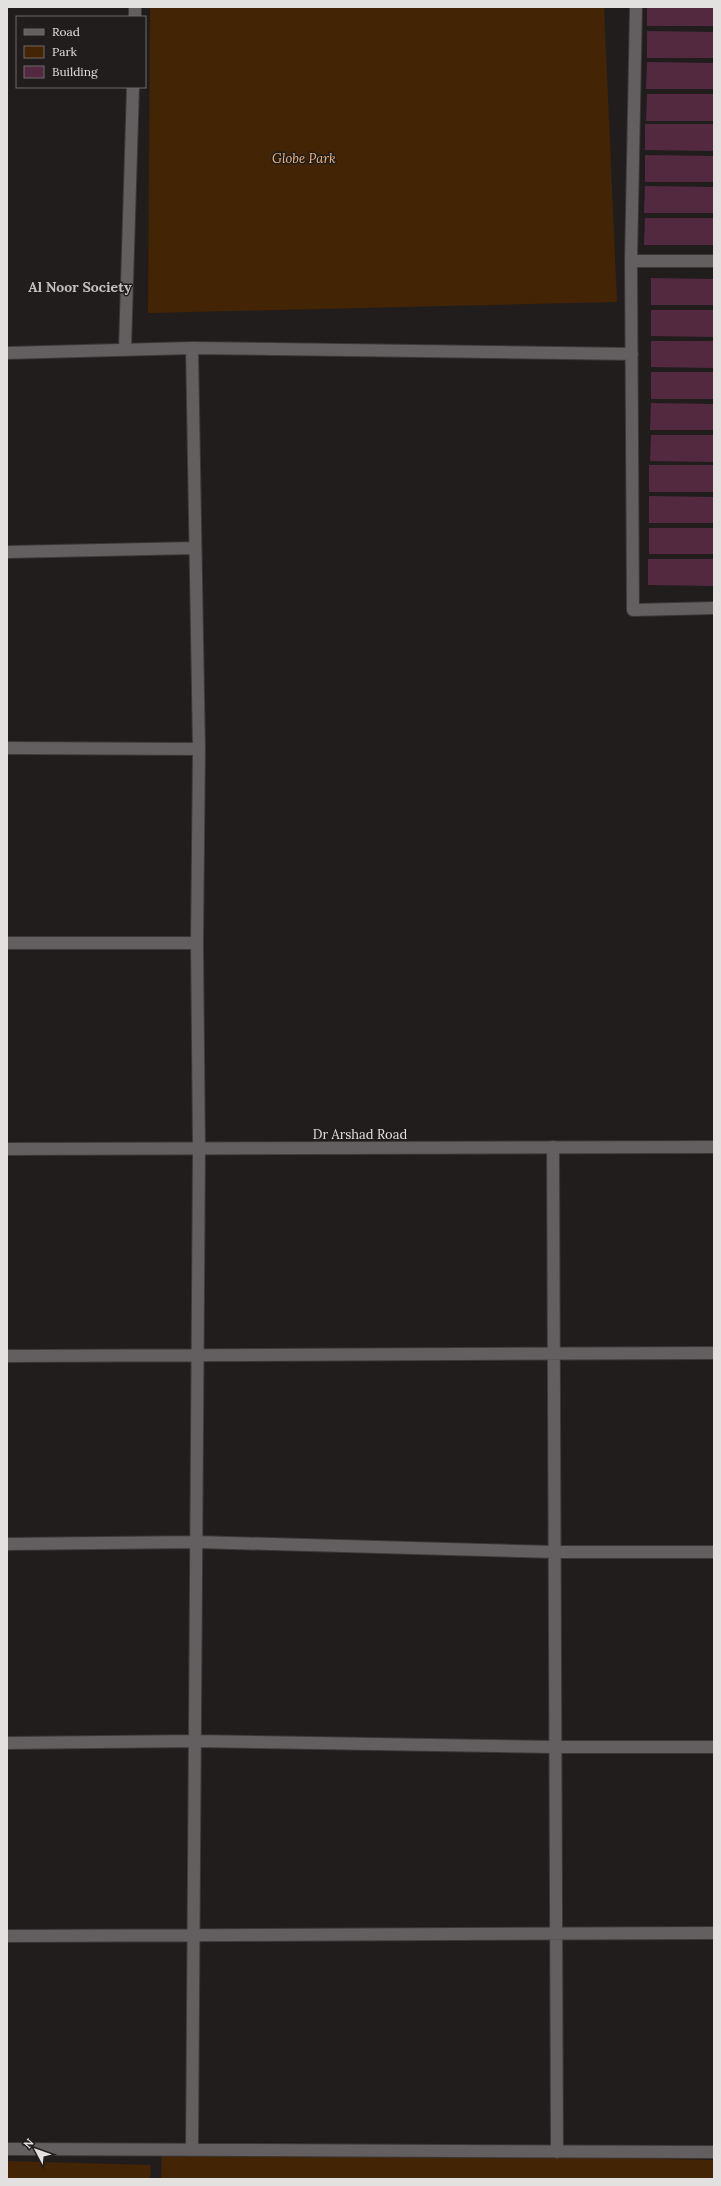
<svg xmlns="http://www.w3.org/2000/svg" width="721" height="2186" font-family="Lora,serif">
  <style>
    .green { fill: #432404 }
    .building { fill: #532940 }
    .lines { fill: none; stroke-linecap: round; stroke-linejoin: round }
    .street-casing { stroke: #3a3737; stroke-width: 14 }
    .secondary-casing { stroke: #3a3737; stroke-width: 14 }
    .street { stroke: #635e5f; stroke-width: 12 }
    .secondary { stroke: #635e5f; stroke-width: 12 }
    .labels { text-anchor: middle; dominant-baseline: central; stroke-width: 3; stroke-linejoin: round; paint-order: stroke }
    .park-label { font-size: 13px; font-style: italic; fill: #f2b57f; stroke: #211d1d }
    .street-label { font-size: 13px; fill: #e3e0e0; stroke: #211d1d }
    .neighbourhood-label { font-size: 14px; font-weight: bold; fill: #c5c0c0; stroke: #211d1d }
  </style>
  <rect width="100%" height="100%" fill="#211d1d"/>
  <path class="green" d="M150 7H604L617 302 148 313Z
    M162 2149 714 2160V2179H161Z
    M7 2161 151 2165 150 2179H7Z"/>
  <path class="building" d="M647 7H714V26H647Z
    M647 31 714 32V58H647Z
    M647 62 714 63V89H646Z
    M647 94H714V121H646Z
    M645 124H714V151L645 150Z
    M645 155 714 156V182H645Z
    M645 186 714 187V213H644Z
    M645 218H714V245H644Z
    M651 278 714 279V305H651Z
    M651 310H714V337L651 336Z
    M651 341H714V368L651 367Z
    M651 372H714V399H651Z
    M651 403 714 404V430H650Z
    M651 435H714V462L650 461Z
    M649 465H714V492H649Z
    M649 496 714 497V523H649Z
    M649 528H714V554H649Z
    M648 559H714V586L648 585Z"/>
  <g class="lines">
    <defs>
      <path id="street" d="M636 7 631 261 633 610 714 608
        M135 17V7
        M631 261H714
        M125 348 133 87
        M192 348 199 749 197 943 199 1149 192 2150
        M7 353 192 348 632 354
        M7 552 195 548
        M7 748 199 749
        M7 943H197
        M553 1147 557 2152
        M7 1356 714 1353
        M7 1544 197 1542 554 1552H714
        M7 1743 195 1741 555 1747H714
        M7 1936 714 1933
        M7 2149 714 2152"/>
      <path id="secondary" d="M7 1149 714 1147"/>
    </defs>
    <use href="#street" class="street-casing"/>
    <use href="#secondary" class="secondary-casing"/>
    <use href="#street" class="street"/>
    <use href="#secondary" class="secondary"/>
  </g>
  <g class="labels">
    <g class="park-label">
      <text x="304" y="158">Globe Park</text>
    </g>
    <g class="street-label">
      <text x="360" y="1134">Dr Arshad Road</text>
    </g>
    <g class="neighbourhood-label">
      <text x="80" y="287">Al Noor Society</text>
    </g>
  </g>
  <rect width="721" height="2186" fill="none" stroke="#e3e0e0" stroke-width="16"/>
  <rect x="16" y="16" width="130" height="72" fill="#211d1d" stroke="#6f6b6b"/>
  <rect x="24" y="29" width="20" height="6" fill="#635e5f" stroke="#6f6b6b"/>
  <text x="52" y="36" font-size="12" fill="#e3e0e0">Road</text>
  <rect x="24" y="46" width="20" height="12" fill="#432404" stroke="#6f6b6b"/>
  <text x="52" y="56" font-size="12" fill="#e3e0e0">Park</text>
  <rect x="24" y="66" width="20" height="12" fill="#532940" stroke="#6f6b6b"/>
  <text x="52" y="76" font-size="12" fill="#e3e0e0">Building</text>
  <g transform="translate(36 2150) rotate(311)" stroke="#211d1d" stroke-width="3" paint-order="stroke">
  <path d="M0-3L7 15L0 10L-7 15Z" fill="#e3e0e0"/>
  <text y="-6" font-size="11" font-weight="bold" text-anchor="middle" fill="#e3e0e0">N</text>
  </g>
</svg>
